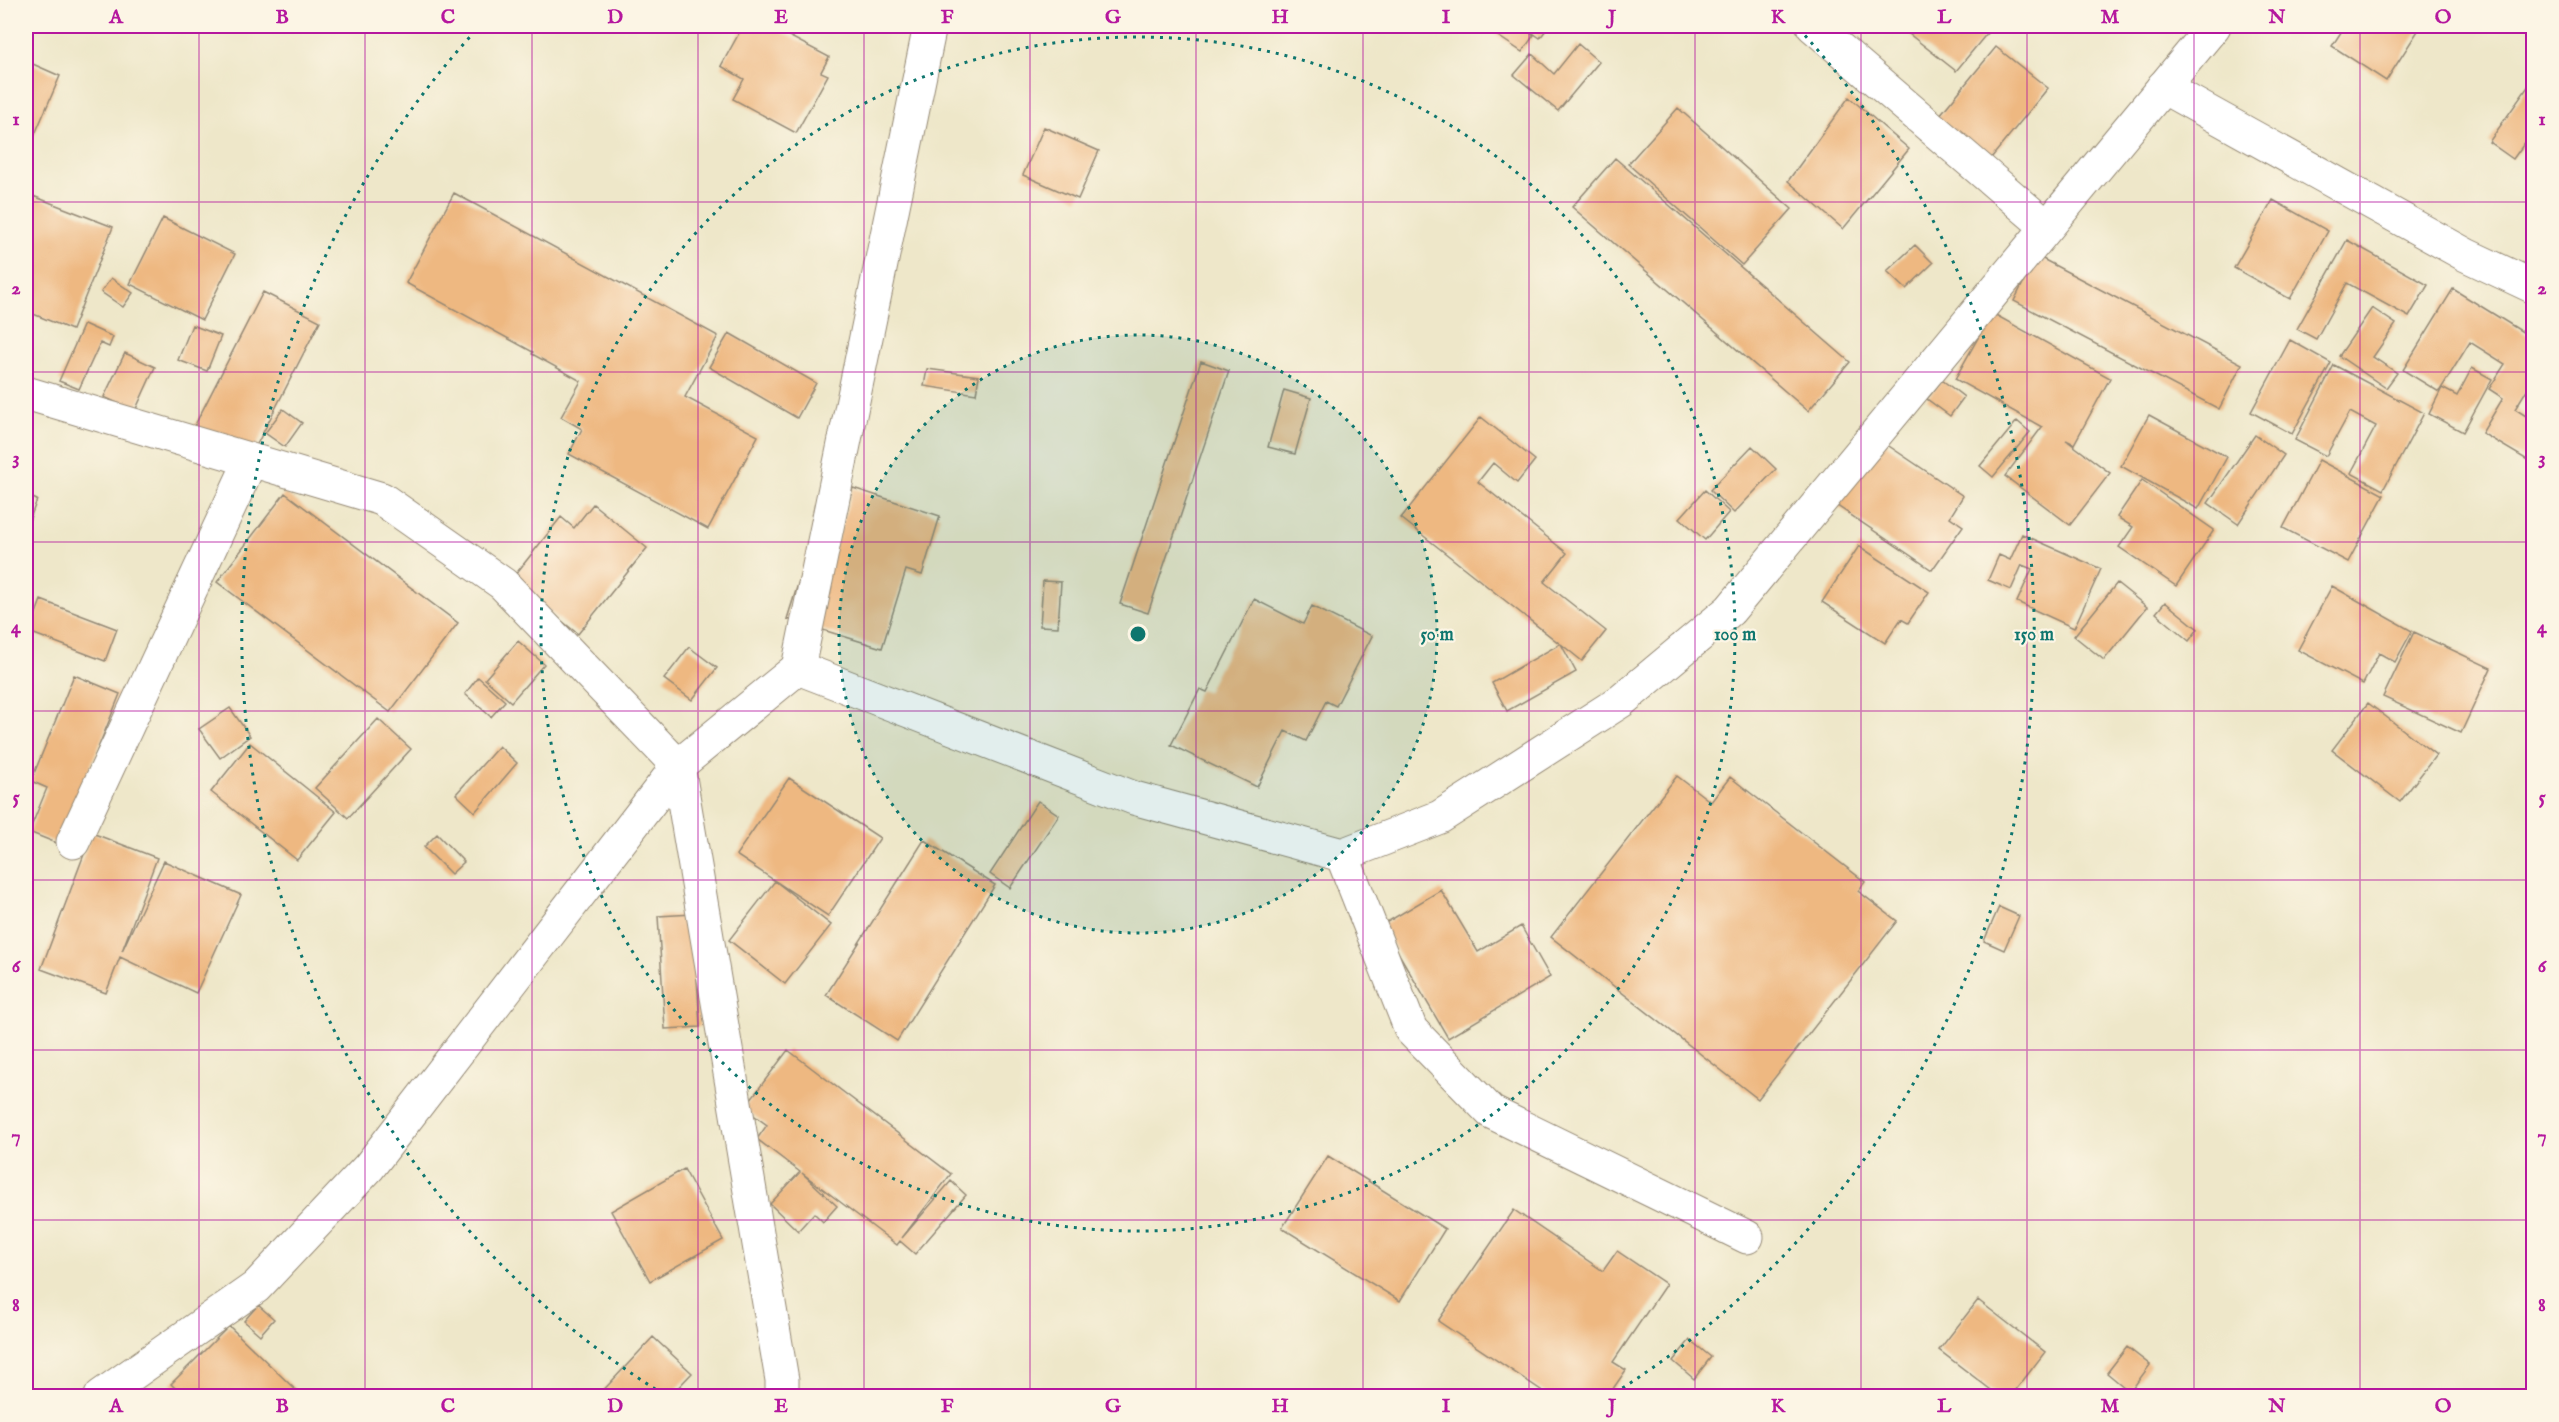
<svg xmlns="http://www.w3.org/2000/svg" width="2559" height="1422" font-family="'IM FELL English',serif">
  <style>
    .building { fill: #eeb881 }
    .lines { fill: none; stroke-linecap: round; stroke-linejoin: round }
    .minor-casing { stroke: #948874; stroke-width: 35 }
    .tertiary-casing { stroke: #948874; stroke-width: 35 }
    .minor { stroke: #fff; stroke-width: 33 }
    .tertiary { stroke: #fff; stroke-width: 33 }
    .grid { fill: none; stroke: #b5179e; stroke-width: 1.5; stroke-opacity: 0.55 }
    .ring { fill: none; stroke: #0f766e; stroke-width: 3; stroke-dasharray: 3 6 }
    .centre { fill: #0f766e; stroke: #fcf5e5; stroke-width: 3 }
    .ring-label { font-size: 18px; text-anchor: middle; font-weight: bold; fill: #0f766e; stroke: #fcf5e5; stroke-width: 4.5; stroke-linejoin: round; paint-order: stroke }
    .neatline { fill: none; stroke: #b5179e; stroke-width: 2 }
    .grid-label { font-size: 20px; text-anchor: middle; font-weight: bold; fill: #b5179e }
  </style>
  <rect width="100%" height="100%" fill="#fcf5e5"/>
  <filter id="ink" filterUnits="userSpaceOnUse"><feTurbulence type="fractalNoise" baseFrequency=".0167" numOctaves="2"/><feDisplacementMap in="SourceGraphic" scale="12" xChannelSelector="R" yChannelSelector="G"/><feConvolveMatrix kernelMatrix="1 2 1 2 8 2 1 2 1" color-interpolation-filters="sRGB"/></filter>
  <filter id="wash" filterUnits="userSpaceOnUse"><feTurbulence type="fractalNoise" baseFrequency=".008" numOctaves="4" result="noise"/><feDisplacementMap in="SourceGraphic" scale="24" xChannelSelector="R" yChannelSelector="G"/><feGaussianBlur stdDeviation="1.35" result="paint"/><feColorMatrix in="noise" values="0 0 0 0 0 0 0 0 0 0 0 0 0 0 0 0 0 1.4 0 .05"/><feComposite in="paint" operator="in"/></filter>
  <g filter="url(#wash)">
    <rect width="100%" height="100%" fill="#eee7c9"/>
    <g id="blocks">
      <path class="building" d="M743 26H770L829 57 821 72 828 75 796 133 733 99 744 79 721 66Z
        M1483 26H1519L1534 35 1522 52Z
        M1523 26H1549L1540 38Z
        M1899 26H1993L1956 71Z
        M2345 26H2421L2386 81 2332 46Z
        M1578 44 1599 62 1558 111 1514 75 1532 54 1554 74Z
        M1996 47 2048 88 1987 163 1935 121Z
        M26 61 60 76 26 155Z
        M2534 78V130L2513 159 2489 142Z
        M1849 97 1909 149 1843 229 1788 181Z
        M1678 108 1792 209 1742 265 1628 164Z
        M1044 127 1099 151 1078 199 1023 175Z
        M1615 158 1850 362 1808 411 1572 207Z
        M454 193 718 336 685 397 758 436 708 529 569 454 582 429 561 417 581 381 532 354 533 352 406 283Z
        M33 196 113 227 72 330 26 311V216Z
        M2273 200 2328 231 2290 299 2234 268Z
        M163 218 235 254 202 320 130 284Z
        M2347 240 2428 285 2409 317 2347 283 2316 339 2297 329Z
        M1915 245 1933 263 1906 289 1887 271Z
        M2037 256 2242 364 2219 409 2014 301Z
        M111 278 133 293 123 307 101 292Z
        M2453 289 2534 339V378L2515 409 2534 421V464L2482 433 2503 398 2489 389 2505 364 2470 342 2439 392 2403 370Z
        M263 292 320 321 251 456 194 427Z
        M2372 308 2396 324 2373 357 2397 373 2386 388 2339 356Z
        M1992 313 2110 378 2074 444 2066 440 2110 473 2070 525 2005 476 2042 427 1955 379Z
        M84 324 113 337 109 347 100 343 79 389 59 381Z
        M192 325 221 336 207 371 178 360Z
        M729 333 816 383 797 418 709 367Z
        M2290 340 2331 363 2292 434 2251 412Z
        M125 353 155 367 135 411 104 397Z
        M1201 361 1229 371 1148 613 1120 604Z
        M2334 365 2424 413 2383 490 2351 473 2376 426 2350 412 2326 456 2295 440Z
        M2472 368 2492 379 2463 432 2429 414 2442 388 2457 396Z
        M927 369 979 376 976 394 924 386Z
        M1942 380 1964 397 1950 416 1927 399Z
        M1284 390 1311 398 1295 454 1268 447Z
        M283 409 302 423 285 447 265 433Z
        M2149 415 2227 457 2198 509 2121 466Z
        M1481 417 1535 460 1517 483 1493 463 1478 482 1567 553 1544 582 1606 631 1582 661 1561 644 1576 672 1507 711 1492 683 1560 644 1401 518Z
        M2017 421 2030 432 1993 477 1980 466Z
        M2255 435 2284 455 2238 524 2208 503Z
        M1874 436 1963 496 1950 517 1963 526 1932 570 1830 501Z
        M1752 446 1776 469 1734 513 1710 490Z
        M2319 460 2384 495 2348 562 2283 528Z
        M2142 480 2214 530 2176 586 2119 547 2133 527 2117 517Z
        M853 488 940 516 922 575 906 570 882 648 787 619 811 542 834 549Z
        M1705 490 1729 512 1705 540 1680 518Z
        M285 493 458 623 390 712 217 582Z
        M26 495 37 500 26 529Z
        M593 504 647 548 578 634 511 580 561 517 574 528Z
        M2022 534 2101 569 2074 628 2017 602 2032 569 2022 565 2011 590 1988 580 1999 555 2010 560Z
        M1859 546 1929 592 1908 623 1901 619 1885 643 1822 602Z
        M1043 581 1061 582 1058 627 1040 626Z
        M2117 583 2147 607 2104 660 2074 636Z
        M2332 586 2412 631 2395 662 2379 653 2363 684 2298 650Z
        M1254 599 1303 624 1312 606 1372 636 1336 706 1326 701 1306 741 1285 731 1257 787 1171 745 1200 689 1207 692Z
        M41 600 117 629 105 661 29 632Z
        M2165 602 2198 629 2189 641 2156 613Z
        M2414 632 2491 668 2461 733 2383 697Z
        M518 641 544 664 511 702 485 679Z
        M689 647 717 668 692 700 664 679Z
        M74 675 120 694 59 844 29 832 47 788 31 781Z
        M478 677 505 701 491 717 465 694Z
        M2368 703 2436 755 2400 802 2332 750Z
        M230 708 250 736 220 758 199 729Z
        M378 719 411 749 348 818 315 788Z
        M250 743 336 812 297 860 211 792Z
        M499 746 517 763 475 812 456 794Z
        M1677 776 1711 802 1730 777 1865 882 1858 891 1897 921 1758 1099 1551 937Z
        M789 778 880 838 828 916 736 855Z
        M1038 801 1059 815 1010 888 990 874Z
        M92 833 157 858 122 951 164 861 241 895 196 993 120 957 106 993 41 969Z
        M437 834 464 862 451 874 424 847Z
        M924 840 995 885 897 1041 826 995Z
        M775 881 831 925 785 984 729 940Z
        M1441 890 1478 952 1521 926 1550 977 1448 1038 1382 925Z
        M1999 907 2019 916 2004 950 1984 941Z
        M693 914 700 1027 665 1029 658 916Z
        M788 1050 951 1174 902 1238 951 1181 966 1195 915 1254 900 1241 897 1245 802 1173 837 1206 823 1222 814 1213 798 1231 770 1204 800 1172 757 1139 767 1125 744 1108Z
        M1328 1156 1445 1229 1400 1301 1282 1228Z
        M684 1169 723 1240 650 1281 611 1211Z
        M1514 1210 1603 1271 1617 1251 1666 1284 1613 1362 1626 1370 1608 1396H1550L1438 1321Z
        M1978 1300 2045 1352 2011 1396H1999L1939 1350Z
        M258 1305 274 1319 260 1335 244 1321Z
        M229 1326 302 1396H178L181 1394 171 1384Z
        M653 1337 692 1373 670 1396H598Z
        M1690 1340 1711 1357 1694 1379 1673 1361Z
        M2127 1347 2150 1365 2130 1392 2107 1373Z"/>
    </g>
  </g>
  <g filter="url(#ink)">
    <use href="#blocks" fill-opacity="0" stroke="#948874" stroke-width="1.5"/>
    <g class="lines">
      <defs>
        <path id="minor" d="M1813 26 2047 227
          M2163 87 2466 255 2534 287
          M26 393 382 499 503 584 678 766 782 1380V1396
          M798 668 930 26
          M73 842 251 460
          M1342 855 1411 1030 1491 1112 1747 1237"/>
        <path id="tertiary" d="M101 1396 256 1287 369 1167 678 766 798 668 1134 798 1342 855 1440 817 1621 701 1730 610 2214 26"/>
      </defs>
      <use href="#minor" class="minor-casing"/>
      <use href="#tertiary" class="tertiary-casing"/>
      <use href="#minor" class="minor"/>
      <use href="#tertiary" class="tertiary"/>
    </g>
  </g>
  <path class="grid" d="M199 26V1396M365 26V1396M532 26V1396M698 26V1396M864 26V1396M1030 26V1396M1196 26V1396M1363 26V1396M1529 26V1396M1695 26V1396M1861 26V1396M2027 26V1396M2194 26V1396M2360 26V1396M26 202H2534M26 372H2534M26 542H2534M26 711H2534M26 880H2534M26 1050H2534M26 1220H2534"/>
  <circle cx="1138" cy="634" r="299" fill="#0f766e" fill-opacity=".12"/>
  <g class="ring">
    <circle cx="1138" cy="634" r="299"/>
    <circle cx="1138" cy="634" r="597"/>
    <path d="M663 1394A896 896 0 0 1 477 29M1799 29A896 896 0 0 1 1613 1394"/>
  </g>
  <circle cx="1138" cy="634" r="9" class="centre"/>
  <g class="ring-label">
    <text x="1437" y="640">50 m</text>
    <text x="1735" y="640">100 m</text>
    <text x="2034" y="640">150 m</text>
  </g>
  <rect width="2559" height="1422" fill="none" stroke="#fcf5e5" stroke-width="66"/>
  <rect x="33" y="33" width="2493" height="1356" class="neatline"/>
  <g class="grid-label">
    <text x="116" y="23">A</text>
    <text x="282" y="23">B</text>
    <text x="448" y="23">C</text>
    <text x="615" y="23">D</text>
    <text x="781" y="23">E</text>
    <text x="947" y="23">F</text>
    <text x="1113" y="23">G</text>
    <text x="1280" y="23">H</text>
    <text x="1446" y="23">I</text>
    <text x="1612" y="23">J</text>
    <text x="1778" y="23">K</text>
    <text x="1944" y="23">L</text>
    <text x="2110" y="23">M</text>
    <text x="2277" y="23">N</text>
    <text x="2443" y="23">O</text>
    <text x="16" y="125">1</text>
    <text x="2542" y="125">1</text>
    <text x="16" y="294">2</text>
    <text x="2542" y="294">2</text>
    <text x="16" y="464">3</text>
    <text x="2542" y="464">3</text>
    <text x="16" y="633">4</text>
    <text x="2542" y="633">4</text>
    <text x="16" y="803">5</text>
    <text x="2542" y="803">5</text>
    <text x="16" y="972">6</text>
    <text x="2542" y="972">6</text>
    <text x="16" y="1142">7</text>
    <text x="2542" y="1142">7</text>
    <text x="16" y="1311">8</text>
    <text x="2542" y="1311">8</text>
    <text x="116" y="1412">A</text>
    <text x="282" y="1412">B</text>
    <text x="448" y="1412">C</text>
    <text x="615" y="1412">D</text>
    <text x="781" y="1412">E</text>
    <text x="947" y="1412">F</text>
    <text x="1113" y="1412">G</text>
    <text x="1280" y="1412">H</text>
    <text x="1446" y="1412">I</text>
    <text x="1612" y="1412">J</text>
    <text x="1778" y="1412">K</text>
    <text x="1944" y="1412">L</text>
    <text x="2110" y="1412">M</text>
    <text x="2277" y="1412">N</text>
    <text x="2443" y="1412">O</text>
  </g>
</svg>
